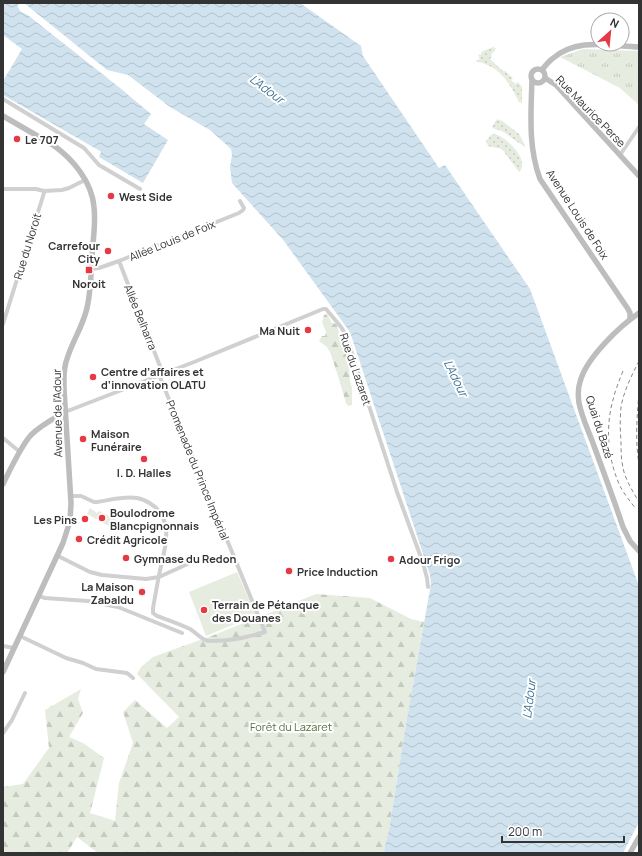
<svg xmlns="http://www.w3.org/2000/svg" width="642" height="856" font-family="Manrope,sans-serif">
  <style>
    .grass { fill: url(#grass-dots) }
    .forest { fill: url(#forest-firs) }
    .park { fill: url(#park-tufts) }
    .garden { fill: #e6ecdf }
    .water { fill: url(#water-waves) }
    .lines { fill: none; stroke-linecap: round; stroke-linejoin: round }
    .street { stroke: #d0d0d0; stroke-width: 4 }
    .secondary { stroke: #bdbdbd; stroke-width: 5.5 }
    .rail { stroke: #888; stroke-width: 1; stroke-dasharray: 4 3; stroke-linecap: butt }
    .poi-dot { fill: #e63946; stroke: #fff; stroke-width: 1.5 }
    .labels { text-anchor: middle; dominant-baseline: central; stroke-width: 4; stroke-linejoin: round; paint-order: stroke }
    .street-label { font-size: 11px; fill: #333; stroke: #fff }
    .poi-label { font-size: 11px; font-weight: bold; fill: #333; stroke: #fff; text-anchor: start }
    .park-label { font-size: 11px; fill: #56703f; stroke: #fff }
    .water-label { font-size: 12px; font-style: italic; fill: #3f7597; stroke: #fff }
  </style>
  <defs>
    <pattern id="grass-dots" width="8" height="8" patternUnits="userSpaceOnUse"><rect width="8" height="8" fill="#e6ecdf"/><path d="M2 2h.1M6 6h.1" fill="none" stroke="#c6cbc0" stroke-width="1.8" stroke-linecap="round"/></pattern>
    <pattern id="forest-firs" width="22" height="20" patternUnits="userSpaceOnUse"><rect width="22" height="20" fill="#e6ecdf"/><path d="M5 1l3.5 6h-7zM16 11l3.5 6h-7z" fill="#c6cbc0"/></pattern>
    <pattern id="park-tufts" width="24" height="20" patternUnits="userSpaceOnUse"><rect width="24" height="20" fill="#e6ecdf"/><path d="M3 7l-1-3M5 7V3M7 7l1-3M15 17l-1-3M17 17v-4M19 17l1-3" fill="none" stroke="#c6cbc0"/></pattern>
    <pattern id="water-waves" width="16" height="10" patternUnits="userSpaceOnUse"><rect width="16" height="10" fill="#cfe2ee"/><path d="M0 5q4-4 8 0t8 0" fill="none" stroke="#b2c2cd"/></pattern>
  </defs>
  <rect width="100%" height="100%" fill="#fff"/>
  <path class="grass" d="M493 47 495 48 496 49 491 55 492 56 490 59 503 71H505L513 78 511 80 515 84 518 82 522 87V103L519 102C508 81 500 66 475 61L480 59 478 55 482 54 481 52Z
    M497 119 501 121V120L519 134 525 145V147L502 131 495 129 492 127Z
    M494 134C506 136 531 161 519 172L502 149 488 146 486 141 491 135Z"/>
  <path class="forest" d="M327 314 332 323 336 324 338 328 340 339C350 345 355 368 354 379L352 369 349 367 350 381 352 388V405L348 406 346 403 338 376 330 352 327 347 319 341 322 336H325L326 332 322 322 324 315Z
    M316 594 370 598 411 619 424 622 407 718 389 830 385 845 384 853H98L77 837 67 853H3V787L23 784 49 748 45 710 81 689 78 699 83 713 69 737 83 743 104 758 90 813 115 821 119 783 133 743 123 712 135 700 167 728 179 717 137 674 141 667 153 657 214 635Z"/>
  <path class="park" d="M583 49 639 51V105L620 88 560 57Z"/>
  <path class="garden" d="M90 508 97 513 99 511 118 521 114 529 87 514Z
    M237 572 256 615 206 636 189 592Z"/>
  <path class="water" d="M3 3H21L18 5V7L20 11 29 16 120 88 151 114 144 124 168 140 143 183 99 157 101 152 100 151 3 95V81L22 49 3 35Z
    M24 3H300L361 46 363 56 439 168 445 165 530 289 639 586V822L623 853H384L385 845 389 830 407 718 431 584 430 575 350 332 284 241 232 183 230 167 232 155 231 149 210 130 170 107 128 75 107 70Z"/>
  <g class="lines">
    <path class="street" d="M3 99 84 148 99 165 140 189
      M620 155 639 127
      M3 189H36L44 191 62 190 69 188 85 180
      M119 261 163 374
      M91 269 99 268 119 261 239 213 243 210 244 208 240 201
      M3 324 44 193V191
      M65 412 194 362 323 309H326L341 327 346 335 397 492 423 563 427 578 428 587
      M3 438 20 452
      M71 496H81L94 502H97C110 500 124 496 137 498 142 499 147 501 151 504 176 520 164 552 159 575 157 586 155 597 153 608V613L157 616C168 620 180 624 190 629 197 633 201 640 209 641 231 641 244 638 265 632L159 375
      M58 556 90 572 102 575 146 579 159 577 192 562
      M39 596 45 598 88 601 118 607 182 633
      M20 636 66 658 83 663 96 669 127 673 133 678
      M3 646 14 648
      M3 733 12 720 25 693"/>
    <path class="secondary" d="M531 76a7 7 0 1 1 14 0a7 7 0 1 1-14 0Z
      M542 70C545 66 548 62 552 59 577 37 609 46 639 47
      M545 78 556 85 639 176
      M532 79C531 113 528 147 540 179L628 309 630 313V319
      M3 116 53 145C73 159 92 182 94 207 96 223 93 240 92 256 91 273 91 291 87 308 83 326 72 342 67 359 63 369 64 379 64 389L71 503 70 521 63 543 3 672
      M639 313C620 326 586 358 580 382 578 388 578 396 579 403 582 418 589 432 594 446 604 473 614 500 623 527L630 541 639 551
      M3 484C10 470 21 446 31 435 41 425 53 419 65 412
      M630 853 639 837"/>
    <path class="rail" d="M639 361C632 375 624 390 621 407 620 418 620 430 621 441 621 451 621 461 624 472 627 482 633 492 639 502
      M623 371C619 381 615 391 613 400 605 428 608 460 620 486 624 494 630 501 636 509
      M639 393C637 417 635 440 639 464"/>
  </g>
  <g class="poi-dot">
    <circle cx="17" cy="139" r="4"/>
    <circle cx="111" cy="196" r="4"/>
    <circle cx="108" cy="251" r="4"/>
    <rect x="85" y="266" width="8" height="8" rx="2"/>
    <circle cx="308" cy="330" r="4"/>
    <circle cx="93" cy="377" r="4"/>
    <circle cx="83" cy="439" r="4"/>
    <circle cx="144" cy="459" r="4"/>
    <circle cx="102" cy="518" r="4"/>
    <circle cx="85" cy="519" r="4"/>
    <circle cx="79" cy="539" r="4"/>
    <circle cx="126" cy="558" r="4"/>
    <circle cx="391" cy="559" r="4"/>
    <circle cx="289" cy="571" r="4"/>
    <circle cx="142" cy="592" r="4"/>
    <circle cx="204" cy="610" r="4"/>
  </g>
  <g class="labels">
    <g class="street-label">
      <text transform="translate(591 111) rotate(46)">Rue Maurice Perse</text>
      <text transform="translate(578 214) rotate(57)">Avenue Louis de Foix</text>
      <text transform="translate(172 240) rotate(-22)">Allée Louis de Foix</text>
      <text transform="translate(27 246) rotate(-73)">Rue du Noroit</text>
      <text transform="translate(141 317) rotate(68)">Allée Belharra</text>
      <text transform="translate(356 369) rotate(71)">Rue du Lazaret</text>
      <text transform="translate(57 413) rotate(-91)">Avenue de l'Adour</text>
      <text transform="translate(600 427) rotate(72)">Quai du Bazé</text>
      <text transform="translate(198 470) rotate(68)">Promenade du Prince Impérial</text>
    </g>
    <g class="poi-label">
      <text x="25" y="139">Le 707</text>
      <text x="119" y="196">West Side</text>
      <text x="100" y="245" text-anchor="end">Carrefour<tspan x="100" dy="13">City</tspan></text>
      <text x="89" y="283" text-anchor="middle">Noroit</text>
      <text x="300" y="330" text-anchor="end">Ma Nuit</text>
      <text x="101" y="371">Centre d’affaires et<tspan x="101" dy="13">d’innovation OLATU</tspan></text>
      <text x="91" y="433">Maison<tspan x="91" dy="13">Funéraire</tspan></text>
      <text x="144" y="472" text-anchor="middle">I. D. Halles</text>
      <text x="110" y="512">Boulodrome<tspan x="110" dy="13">Blancpignonnais</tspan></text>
      <text x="77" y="519" text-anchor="end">Les Pins</text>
      <text x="87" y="539">Crédit Agricole</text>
      <text x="134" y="558">Gymnase du Redon</text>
      <text x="399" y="559">Adour Frigo</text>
      <text x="297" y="571">Price Induction</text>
      <text x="134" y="586" text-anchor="end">La Maison<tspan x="134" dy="13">Zabaldu</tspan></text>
      <text x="212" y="604">Terrain de Pétanque<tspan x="212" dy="13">des Douanes</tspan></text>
    </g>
    <g class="park-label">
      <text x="291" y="726">Forêt du Lazaret</text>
    </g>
    <g class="water-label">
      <text transform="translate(267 89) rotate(37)">L'Adour</text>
      <text transform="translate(456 378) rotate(64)">L'Adour</text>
      <text transform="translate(529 699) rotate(-83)">L'Adour</text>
    </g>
  </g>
  <rect width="642" height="856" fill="none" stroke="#333333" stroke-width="8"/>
  <g transform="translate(610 32) rotate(27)"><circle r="19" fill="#ffffff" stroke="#adadad"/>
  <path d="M0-3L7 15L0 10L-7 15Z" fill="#e63946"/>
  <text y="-6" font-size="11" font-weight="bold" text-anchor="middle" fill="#333333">N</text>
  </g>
  <path d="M502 836v6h122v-6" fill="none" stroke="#333333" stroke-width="2"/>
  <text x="508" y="836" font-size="12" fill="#333333" stroke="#ffffff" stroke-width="3" paint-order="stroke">200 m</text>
</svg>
